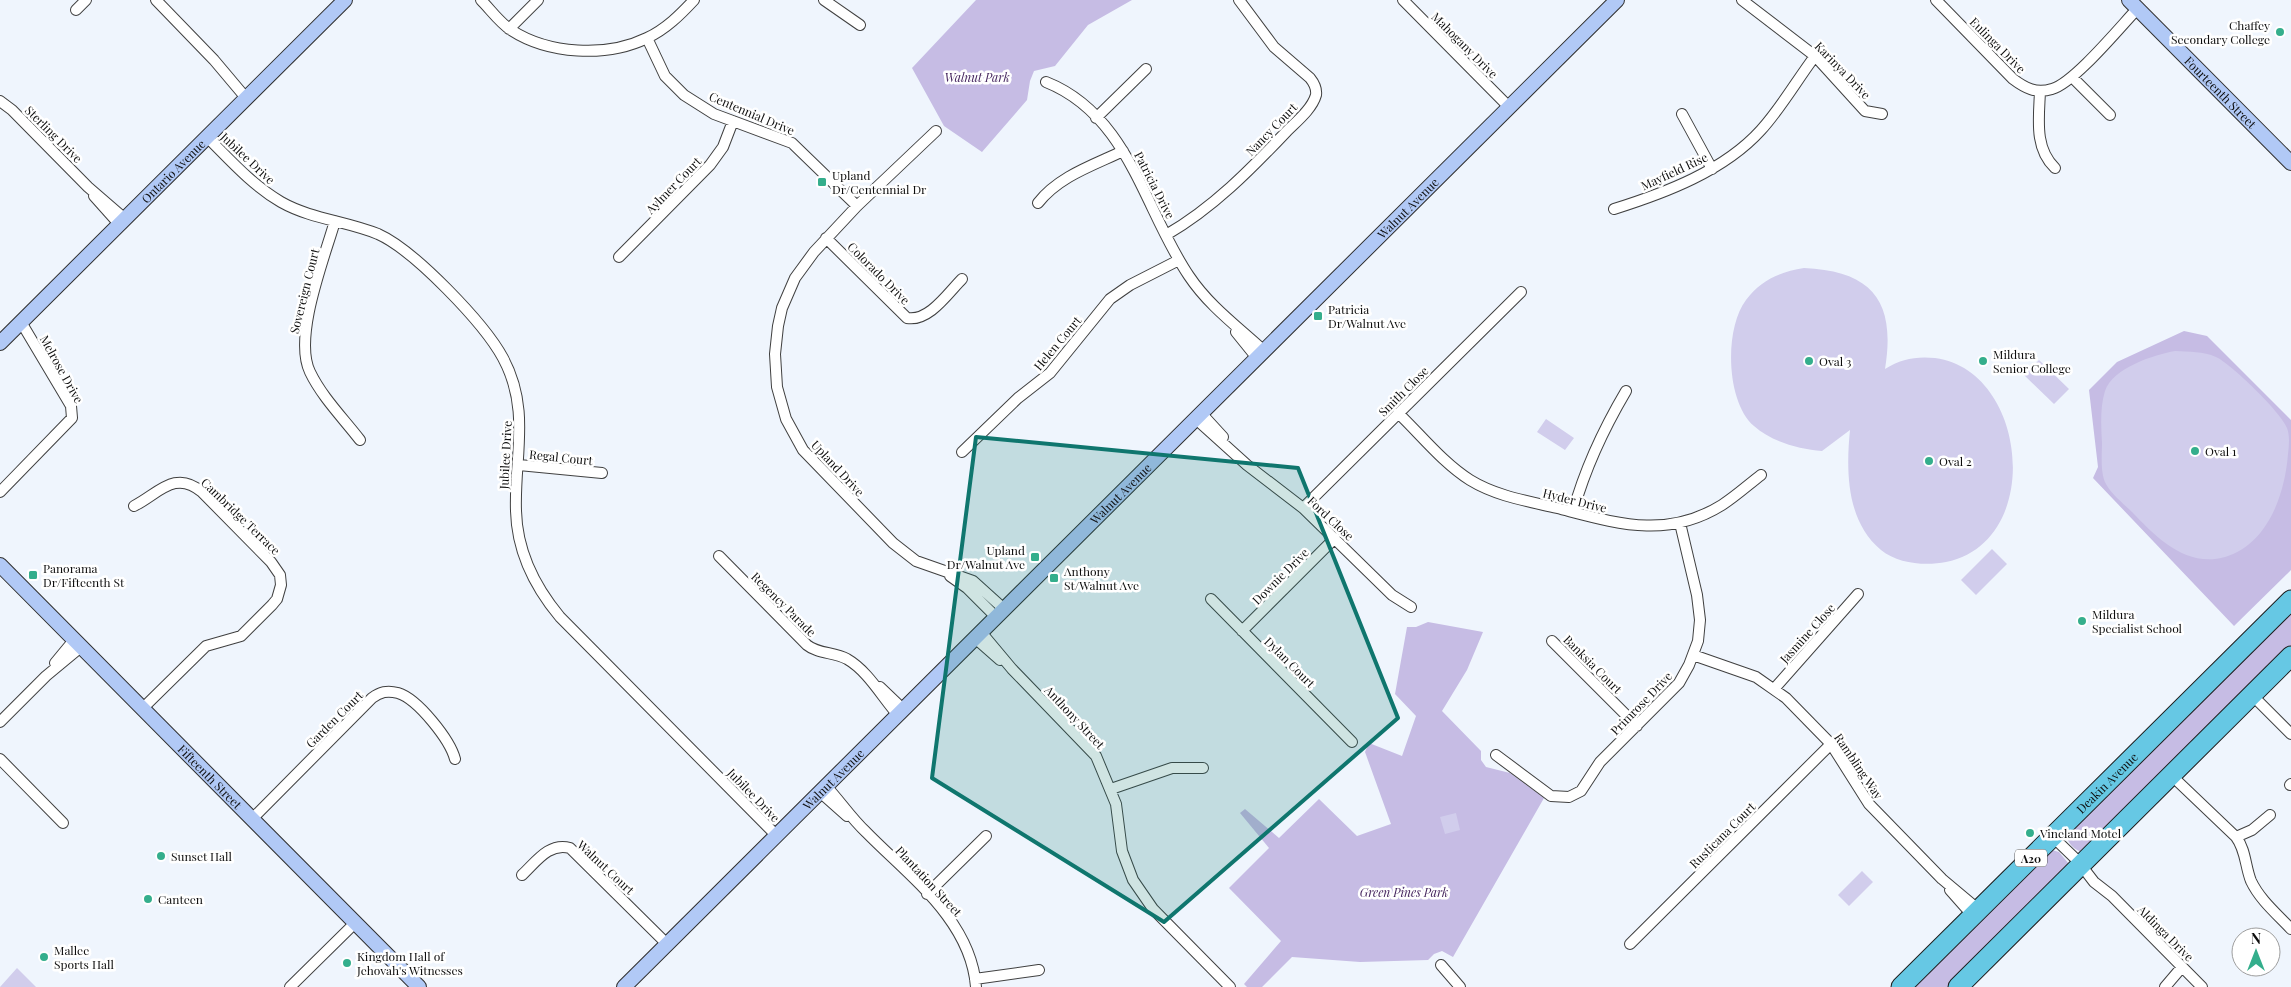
<svg xmlns="http://www.w3.org/2000/svg" width="2291" height="987" font-family="'Playfair Display',serif">
  <style>
    .green { fill: #c6bce4 }
    .pitch { fill: #d1cdec }
    .lines { fill: none; stroke-linecap: round; stroke-linejoin: round }
    .street-casing { stroke: #404040; stroke-width: 12 }
    .secondary-casing { stroke: #2f2f2f; stroke-width: 16 }
    .highway-casing { stroke: #1e1e1e; stroke-width: 21 }
    .street { stroke: #fff; stroke-width: 10 }
    .secondary { stroke: #b1c9f6; stroke-width: 14 }
    .highway { stroke: #66c8e4; stroke-width: 19 }
    .marked { fill: #0f766e; fill-opacity: 0.2; stroke: #0f766e; stroke-width: 4; stroke-linejoin: round }
    .poi-dot { fill: #34ae8c; stroke: #fff; stroke-width: 2 }
    .labels { text-anchor: middle; dominant-baseline: central; stroke-width: 5; stroke-linejoin: round; paint-order: stroke }
    .shield { fill: #fff; stroke: #565656; stroke-width: 1 }
    .shield-label { font-size: 11px; font-weight: bold; fill: #0d0d0d }
    .poi-label { font-size: 12px; fill: #0d0d0d; stroke: #fff; text-anchor: start }
    .street-label { font-size: 12px; fill: #0d0d0d; stroke: #fff }
    .park-label { font-size: 12px; font-style: italic; fill: #45255e; stroke: #fff }
  </style>
  <rect width="100%" height="100%" fill="#eff5fd"/>
  <path class="green" d="M976 0H1132L1088 25 1055 66 1034 71 1030 81 1027 100 982 152 944 126 912 68Z
    M2184 331 2207 336 2291 420V570L2234 626 2093 478 2098 467 2089 390 2117 362Z
    M2291 610V648L2082 852C2074 850 2066 842 2067 834Z
    M1428 622 1483 632 1467 670 1442 711 1481 751V760L1486 767 1510 773 1544 798 1453 957 1442 951 1434 954 1428 960 1360 962 1292 957 1262 987H1247L1244 984 1281 941 1229 888 1269 848 1240 813 1245 809 1279 838 1319 799 1357 836 1391 824 1365 752 1369 743 1402 756 1416 716 1395 694 1407 627H1416Z
    M2052 850 2059 852 2069 864 1949 987H1910Z"/>
  <path class="pitch" d="M1804 268C1873 271 1896 302 1885 369 1901 359 1916 356 1935 358 2028 370 2045 542 1946 562 1926 566 1898 564 1881 550 1846 521 1846 470 1850 430L1822 451C1799 449 1772 442 1754 426 1726 402 1724 329 1746 300 1761 280 1780 272 1804 268Z
    M2175 351C2189 352 2203 351 2216 357 2230 363 2282 413 2287 428 2290 436 2289 445 2288 454 2285 494 2268 544 2225 557 2186 568 2156 537 2132 512 2123 503 2112 495 2106 484 2100 473 2102 455 2102 443 2101 426 2100 407 2105 391 2113 368 2153 355 2175 351Z
    M2039 360 2069 389 2054 404 2024 375Z
    M1546 419 1574 438 1565 450 1537 432Z
    M1992 549 2007 564 1976 595 1961 580Z
    M1456 813 1460 830 1445 834 1440 817Z
    M1862 871 1873 882 1849 906 1838 895Z
    M17 968 36 987H0Z"/>
  <g class="lines">
    <defs>
      <path id="street" d="M156 0 214 60 246 98
        M481 0C490 9 500 23 511 30 548 54 606 58 647 38 666 29 680 15 694 0
        M824 0 860 25
        M1403 0 1509 107
        M1742 0 1815 56 1865 111 1882 114
        M1936 0 2013 79C2025 88 2036 94 2052 89 2074 83 2120 27 2138 8
        M76 10 86 0
        M509 29 538 0
        M647 38 665 76 684 95 714 114 792 143 857 206
        M2072 77 2110 115
        M1046 82C1129 115 1144 210 1189 276 1209 306 1238 327 1264 351
        M2040 91C2039 118 2034 148 2055 168
        M0 101 12 110 88 187 125 219
        M1682 114 1712 169
        M1096 118 1146 69
        M936 131 857 206 814 252 795 278 782 308 778 326 775 354 777 387 786 419 803 450 893 543 916 561 973 581 1004 609
        M207 137C230 160 252 185 281 202 311 219 346 221 378 234 414 250 484 323 503 358 531 410 514 457 516 511 517 551 535 587 560 617L776 835
        M94 196 119 224
        M1038 203C1059 176 1094 165 1123 151
        M1614 209C1665 193 1724 171 1761 130 1781 108 1797 80 1815 56
        M335 221C324 259 293 337 310 372 322 397 343 418 360 440
        M1166 235C1213 208 1251 169 1287 131 1297 121 1312 109 1316 95 1317 88 1314 83 1310 78L1274 47 1239 0
        M826 238 907 318C929 322 948 293 962 279
        M619 257 710 165 723 147 733 121
        M1236 332 1257 358
        M1201 413 1223 437
        M1398 413C1421 435 1443 463 1470 480 1496 496 1527 501 1557 508 1616 523 1666 540 1722 505 1736 496 1748 485 1761 475
        M1196 419 1247 465 1303 508 1392 595 1411 607
        M962 452 1018 398 1050 373 1110 299 1130 285 1179 260
        M519 465 602 473
        M0 492 72 418 71 406 21 322
        M134 506C158 494 175 469 202 492L271 562 280 575 281 585 277 599 272 605 241 636 206 646 142 709
        M1303 508 1521 292
        M1573 512C1585 468 1603 430 1626 391
        M719 556 807 645C818 654 834 652 847 659 868 671 882 697 898 715
        M950 576 967 588 996 617
        M1211 599 1352 742
        M1242 631 1335 538
        M981 632 1012 669 1096 756 1116 804 1122 851 1133 880 1153 909 1230 987
        M975 638 1000 660
        M1552 641 1637 726
        M1693 655 1756 677 1786 698 1831 744 1869 804 1942 879 1979 910
        M55 663 74 640
        M880 687 903 709
        M1774 689 1858 594
        M2252 695 2291 734
        M0 722 46 676 81 647
        M1496 755 1551 796 1569 797 1581 791 1600 762 1679 683 1689 665 1698 641 1700 620 1697 595 1680 523
        M0 759 63 823
        M2171 775 2236 837C2246 850 2245 866 2251 881 2260 900 2277 914 2291 929
        M2290 785 2291 784
        M826 786C840 801 851 818 866 832 909 876 971 920 976 987
        M1111 789 1172 768H1203
        M820 792 847 816
        M252 819 372 698C380 692 387 690 398 693 418 699 450 740 455 759
        M2053 837 2083 866
        M2236 837 2252 830 2270 815
        M2081 865 2094 882 2112 896 2202 987
        M522 875C536 862 549 842 570 848L667 944
        M1950 890 1973 916
        M927 894 986 836
        M1630 944 1831 744
        M1441 965 1460 987
        M975 979 1039 970
        M290 987 355 923
        M2165 987 2182 967"/>
      <g id="secondary">
        <path id="s1" d="M2129 0 2291 163"/>
        <path id="s2" d="M0 343 345 0"/>
        <path id="s3" d="M0 565 419 987"/>
        <path id="s4" d="M624 987 1617 0"/>
      </g>
      <g id="highway">
        <path id="s5" d="M1901 987 2291 600"/>
        <path d="M1958 987 2291 656"/>
      </g>
    </defs>
    <use href="#street" class="street-casing"/>
    <use href="#secondary" class="secondary-casing"/>
    <use href="#highway" class="highway-casing"/>
    <use href="#street" class="street"/>
    <use href="#secondary" class="secondary"/>
    <use href="#highway" class="highway"/>
  </g>
  <path class="marked" d="M976 437 1298 468 1398 718 1164 922 932 778Z"/>
  <g class="poi-dot">
    <circle cx="2280" cy="32" r="5"/>
    <rect x="817" y="177" width="10" height="10" rx="2.5"/>
    <rect x="1313" y="311" width="10" height="10" rx="2.5"/>
    <circle cx="1809" cy="361" r="5"/>
    <circle cx="1983" cy="361" r="5"/>
    <circle cx="2195" cy="451" r="5"/>
    <circle cx="1929" cy="461" r="5"/>
    <rect x="1030" y="552" width="10" height="10" rx="2.5"/>
    <rect x="28" y="570" width="10" height="10" rx="2.5"/>
    <rect x="1049" y="573" width="10" height="10" rx="2.5"/>
    <circle cx="2082" cy="621" r="5"/>
    <circle cx="2030" cy="833" r="5"/>
    <circle cx="161" cy="856" r="5"/>
    <circle cx="148" cy="899" r="5"/>
    <circle cx="44" cy="957" r="5"/>
    <circle cx="347" cy="963" r="5"/>
  </g>
  <g class="labels">
    <rect class="shield" x="2015" y="849.5" width="32" height="17" rx="4"/>
    <g class="shield-label">
      <text x="2031" y="858">A20</text>
    </g>
    <g class="poi-label">
      <text x="2270" y="25" text-anchor="end">Chaffey<tspan x="2270" dy="14">Secondary College</tspan></text>
      <text x="832" y="175">Upland<tspan x="832" dy="14">Dr/Centennial Dr</tspan></text>
      <text x="1328" y="309">Patricia<tspan x="1328" dy="14">Dr/Walnut Ave</tspan></text>
      <text x="1993" y="354">Mildura<tspan x="1993" dy="14">Senior College</tspan></text>
      <text x="1819" y="361">Oval 3</text>
      <text x="2205" y="451">Oval 1</text>
      <text x="1939" y="461">Oval 2</text>
      <text x="1025" y="550" text-anchor="end">Upland<tspan x="1025" dy="14">Dr/Walnut Ave</tspan></text>
      <text x="43" y="568">Panorama<tspan x="43" dy="14">Dr/Fifteenth St</tspan></text>
      <text x="1064" y="571">Anthony<tspan x="1064" dy="14">St/Walnut Ave</tspan></text>
      <text x="2092" y="614">Mildura<tspan x="2092" dy="14">Specialist School</tspan></text>
      <text x="2040" y="833">Vineland Motel</text>
      <text x="171" y="856">Sunset Hall</text>
      <text x="158" y="899">Canteen</text>
      <text x="54" y="950">Mallee<tspan x="54" dy="14">Sports Hall</tspan></text>
      <text x="357" y="956">Kingdom Hall of<tspan x="357" dy="14">Jehovah's Witnesses</tspan></text>
    </g>
    <g class="street-label">
      <text transform="translate(1465 45) rotate(45)">Mahogany Drive</text>
      <text transform="translate(1998 45) rotate(45)">Eulinga Drive</text>
      <text transform="translate(1843 70) rotate(46)">Karinya Drive</text>
      <text stroke="none"><textPath href="#s1" startOffset="130">Fourteenth Street</textPath></text>
      <text transform="translate(752 113) rotate(23)">Centennial Drive</text>
      <text transform="translate(1271 129) rotate(-46)">Nancy Court</text>
      <text transform="translate(54 134) rotate(45)">Sterling Drive</text>
      <text transform="translate(248 158) rotate(43)">Jubilee Drive</text>
      <text stroke="none"><textPath href="#s2" startOffset="244">Ontario Avenue</textPath></text>
      <text transform="translate(1674 171) rotate(-25)">Mayfield Rise</text>
      <text transform="translate(673 185) rotate(-46)">Aylmer Court</text>
      <text transform="translate(1155 185) rotate(63)">Patricia Drive</text>
      <text stroke="none"><textPath href="#s4" startOffset="1105">Walnut Avenue</textPath></text>
      <text transform="translate(879 273) rotate(45)">Colorado Drive</text>
      <text transform="translate(304 291) rotate(-76)">Sovereign Court</text>
      <text transform="translate(1057 343) rotate(-50)">Helen Court</text>
      <text transform="translate(62 369) rotate(61)">Melrose Drive</text>
      <text transform="translate(1403 391) rotate(-45)">Smith Close</text>
      <text transform="translate(505 455) rotate(-87)">Jubilee Drive</text>
      <text transform="translate(561 457) rotate(6)">Regal Court</text>
      <text transform="translate(838 468) rotate(47)">Upland Drive</text>
      <text stroke="none"><textPath href="#s4" startOffset="700">Walnut Avenue</textPath></text>
      <text transform="translate(1575 500) rotate(14)">Hyder Drive</text>
      <text transform="translate(241 516) rotate(44)">Cambridge Terrace</text>
      <text transform="translate(1331 518) rotate(43)">Ford Close</text>
      <text transform="translate(1280 576) rotate(-45)">Downie Drive</text>
      <text transform="translate(784 604) rotate(45)">Regency Parade</text>
      <text transform="translate(1807 633) rotate(-48)">Jasmine Close</text>
      <text transform="translate(1290 662) rotate(45)">Dylan Court</text>
      <text transform="translate(1593 664) rotate(45)">Banksia Court</text>
      <text transform="translate(1641 703) rotate(-46)">Primrose Drive</text>
      <text transform="translate(1075 717) rotate(47)">Anthony Street</text>
      <text transform="translate(334 719) rotate(-45)">Garden Court</text>
      <text transform="translate(1859 766) rotate(56)">Rambling Way</text>
      <text stroke="none"><textPath href="#s3" startOffset="298">Fifteenth Street</textPath></text>
      <text stroke="none"><textPath href="#s4" startOffset="295">Walnut Avenue</textPath></text>
      <text stroke="none"><textPath href="#s5" startOffset="290">Deakin Avenue</textPath></text>
      <text transform="translate(754 795) rotate(46)">Jubilee Drive</text>
      <text transform="translate(1722 835) rotate(-45)">Rusticana Court</text>
      <text transform="translate(606 867) rotate(43)">Walnut Court</text>
      <text transform="translate(929 881) rotate(47)">Plantation Street</text>
      <text transform="translate(2166 933) rotate(45)">Aldinga Drive</text>
    </g>
    <g class="park-label">
      <text x="977" y="77">Walnut Park</text>
      <text x="1404" y="892">Green Pines Park</text>
    </g>
  </g>
  <g transform="translate(2256 952)"><circle r="24" fill="#ffffff" stroke="#9e9e9e"/>
  <path d="M0-4L9 19L0 12L-9 19Z" fill="#34ae8c"/>
  <text y="-8" font-size="14" font-weight="bold" text-anchor="middle" fill="#0d0d0d">N</text>
  </g>
</svg>
